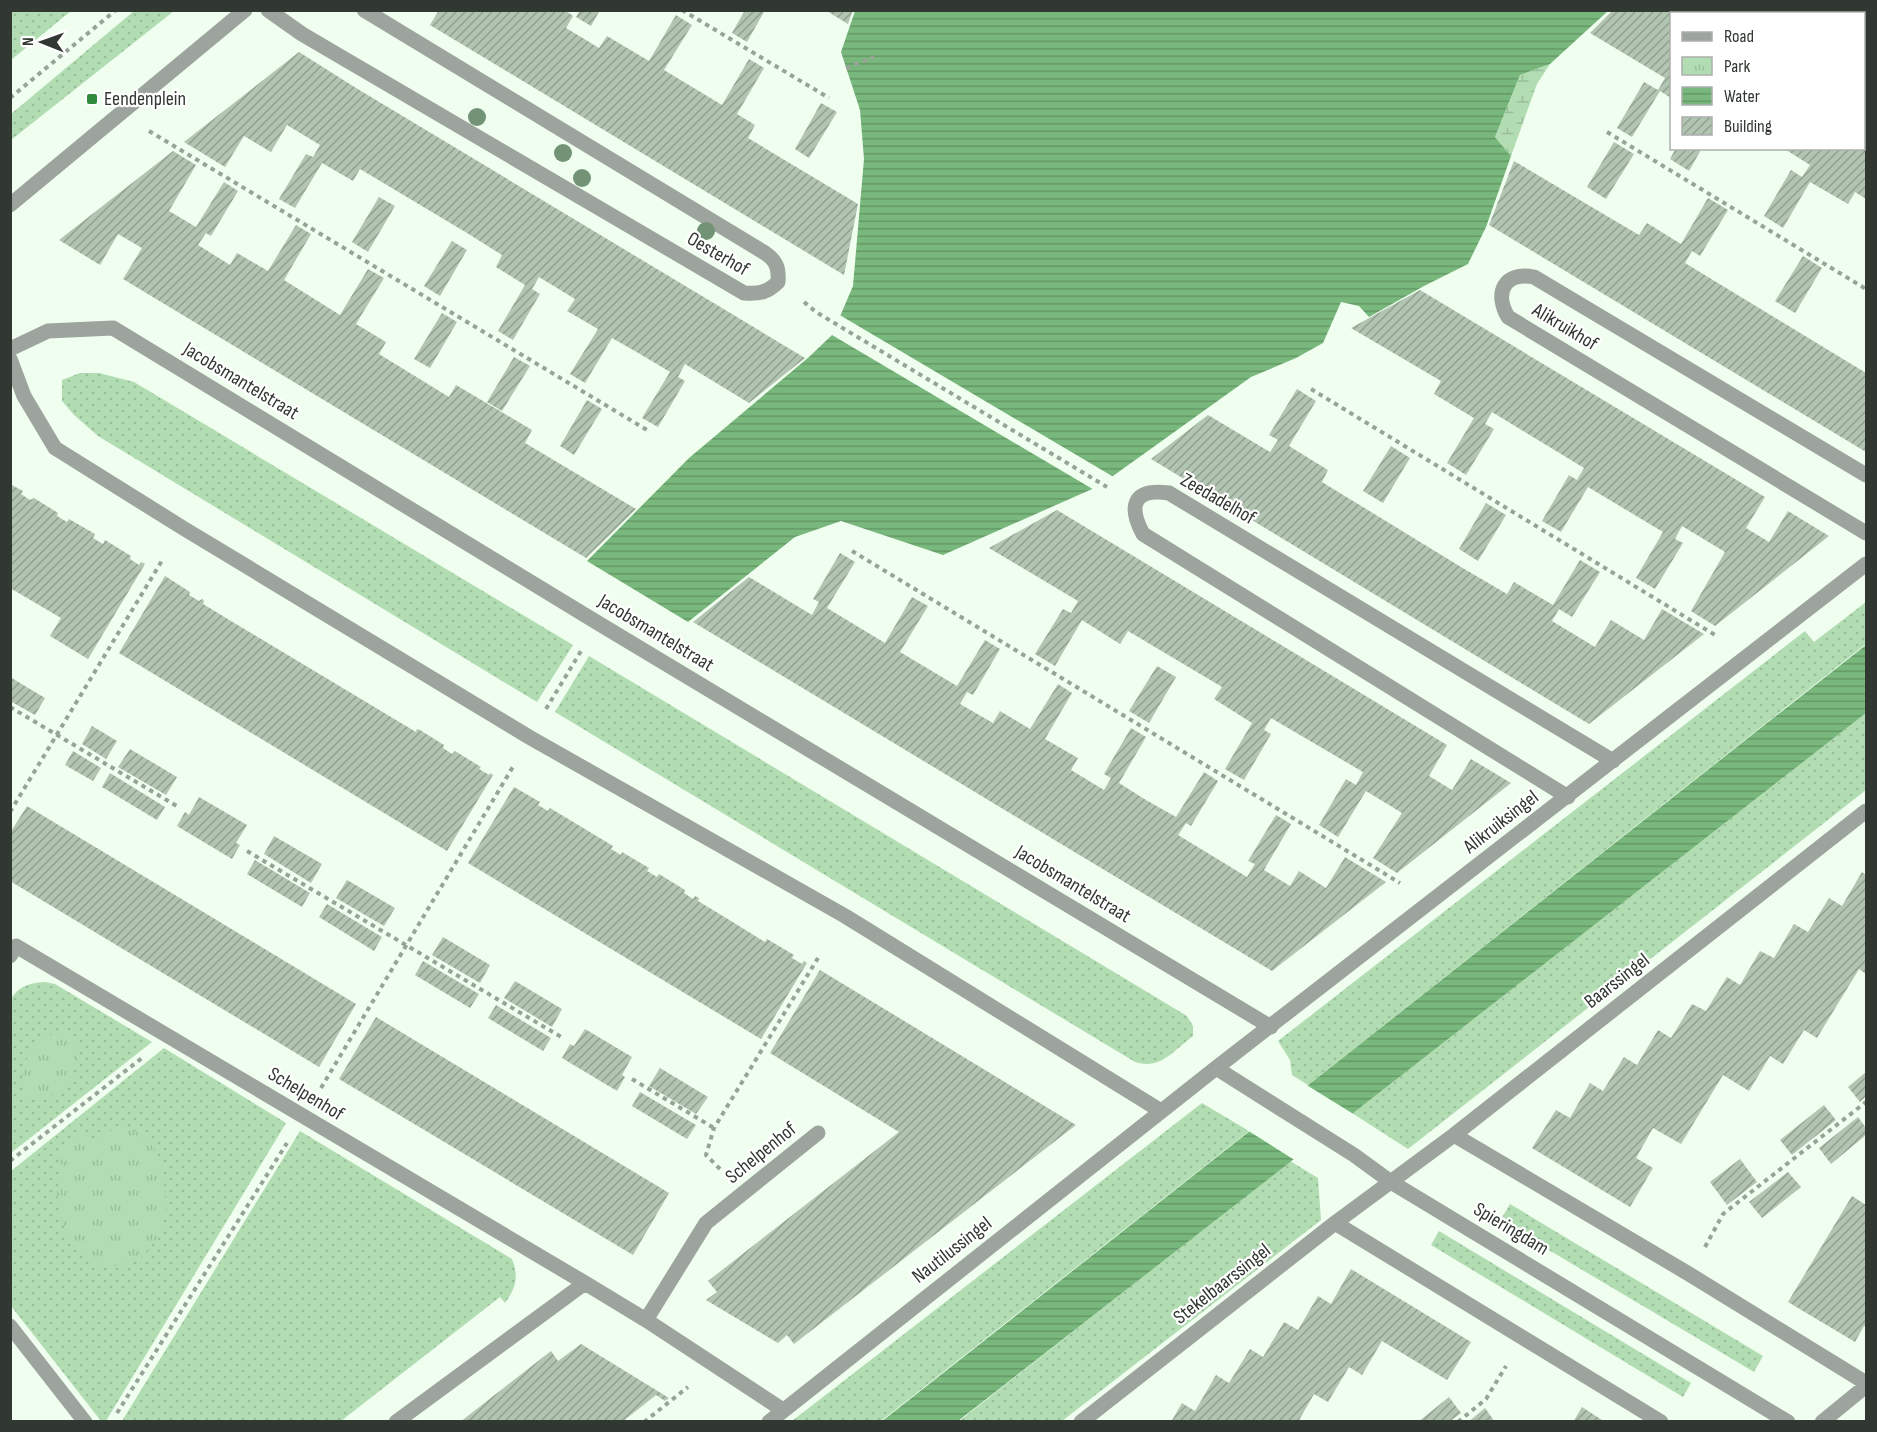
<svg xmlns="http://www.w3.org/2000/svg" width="1877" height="1432" font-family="'Sofia Sans Condensed',sans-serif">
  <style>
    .grass { fill: url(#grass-dots) }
    .wetland { fill: url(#wetland-marsh) }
    .park { fill: url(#park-tufts) }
    .water { fill: url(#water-rules) }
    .pier { fill: #effeef }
    .building { fill: url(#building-hatch) }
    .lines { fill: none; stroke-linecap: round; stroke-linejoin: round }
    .path { stroke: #98a398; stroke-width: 4; stroke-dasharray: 4.5 4.5; stroke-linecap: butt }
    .minor { stroke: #9da49d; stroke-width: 15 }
    .tree { fill: #739377 }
    .poi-dot { fill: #308b3c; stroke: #fff; stroke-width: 2 }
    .labels { text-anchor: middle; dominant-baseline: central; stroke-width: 4.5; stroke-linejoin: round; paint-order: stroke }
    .poi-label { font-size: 20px; fill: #303831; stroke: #fff; text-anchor: start }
    .street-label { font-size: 20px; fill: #303831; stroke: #fff }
  </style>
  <defs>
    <pattern id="grass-dots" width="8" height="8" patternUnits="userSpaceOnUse" patternTransform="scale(1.5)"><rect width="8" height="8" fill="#b2ddb3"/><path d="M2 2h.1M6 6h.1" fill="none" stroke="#99be9a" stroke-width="1.8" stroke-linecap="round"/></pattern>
    <pattern id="wetland-marsh" width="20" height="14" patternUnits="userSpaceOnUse" patternTransform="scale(1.5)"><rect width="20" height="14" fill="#b2ddb3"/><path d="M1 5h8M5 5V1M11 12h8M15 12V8" fill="none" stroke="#99be9a"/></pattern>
    <pattern id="park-tufts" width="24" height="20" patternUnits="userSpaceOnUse" patternTransform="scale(1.5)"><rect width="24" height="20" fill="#b2ddb3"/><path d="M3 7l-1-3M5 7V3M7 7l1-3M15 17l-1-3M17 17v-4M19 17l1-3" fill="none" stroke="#99be9a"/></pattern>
    <pattern id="water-rules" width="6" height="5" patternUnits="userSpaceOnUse" patternTransform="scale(1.5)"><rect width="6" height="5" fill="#79b87c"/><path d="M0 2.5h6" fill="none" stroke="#649766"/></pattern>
    <pattern id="building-hatch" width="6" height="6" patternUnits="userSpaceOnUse" patternTransform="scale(1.5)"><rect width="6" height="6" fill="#b2c4b2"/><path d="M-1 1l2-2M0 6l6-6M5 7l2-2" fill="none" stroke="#91a091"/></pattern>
  </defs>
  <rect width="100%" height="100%" fill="#effeef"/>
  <path class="grass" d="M11 10H71V11L11 60Z
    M134 11H174L11 140V114Z
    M80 373H99L134 382 573 645 537 702 98 436 74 415 62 401V380Z
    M1866 602V644L1308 1085 1292 1075 1290 1060 1278 1041 1805 631 1814 642Z
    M589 656 1187 1016 1193 1026V1036C1173 1051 1161 1070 1135 1062L555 712Z
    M1866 713V790L1408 1149 1352 1113Z
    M45 982 55 984 152 1042 11 1153V999C19 986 29 983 45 982Z
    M164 1048 286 1123 106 1421H101L11 1306V1171Z
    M1202 1103 1249 1131 881 1421H792Z
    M300 1131 512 1259C519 1276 516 1288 505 1303L500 1297 341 1421H122Z
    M1290 1161 1318 1178 1321 1220 1062 1421 958 1422Z
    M1510 1204 1763 1356 1754 1372 1500 1221Z
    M1439 1231 1691 1383 1683 1397 1431 1245Z"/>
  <path class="wetland" d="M1550 64 1537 84 1511 156 1495 137 1520 75Z"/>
  <path class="park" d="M61 1031 72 1036C77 1045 80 1058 75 1068 67 1088 47 1105 26 1098 14 1070 32 1038 61 1031Z
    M121 1123 139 1133 155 1149 162 1169 165 1190 166 1215 156 1240 140 1259 115 1266 93 1263 74 1247 62 1222 57 1193 62 1165 57 1155 85 1132 95 1143Z"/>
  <path class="water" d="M855 11H1608L1550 64 1520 75 1495 137 1511 156 1486 227 1468 264 1424 286 1369 317 1359 306 1341 302 1323 343 1296 358 1251 377 1099 486 943 555 841 521 795 537 688 622 587 561 689 458 809 357 832 335 853 286 864 159 860 110 841 52Z
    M1866 645V713L958 1421 881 1422Z"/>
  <path class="pier" d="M838 314 1112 476 1116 478 1096 491 832 335 830 334Z
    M1305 1084 1355 1115 1296 1161 1247 1130Z"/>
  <path class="building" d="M439 10H565L573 16 566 28 576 34 599 48 607 36 649 61 676 15 692 25 664 70 722 105 749 59 764 68 737 114 755 125 748 138 858 204 844 275 430 25Z
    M580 10H600L591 26 576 17Z
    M745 10H765L747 42 732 33Z
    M825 10H853L848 24Z
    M1613 10H1685L1690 14H1671V98L1660 91 1632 137 1617 128 1644 82 1658 90 1665 78 1590 33Z
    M299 52 356 88 805 358 749 403 685 364 678 377 685 381 658 427 642 418 670 372 640 354 612 338 585 383 570 374 598 329 567 311 575 299 539 277 532 289 540 294 513 340 498 331 525 285 496 267 502 255 467 233 360 169 353 181 322 163 295 208 279 199 306 154 313 157 320 145 287 125 271 152 244 136 225 167 184 142Z
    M821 103 837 112 809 158 795 149Z
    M1864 118 1866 120V199L1855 192 1848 204 1810 182 1783 228 1764 216 1791 170 1802 177 1810 165 1783 148H1864Z
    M1614 142 1634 154 1606 199 1587 187Z
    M1676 148H1702L1689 171 1670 159Z
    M173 151 196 165 169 211 196 227 224 182 238 191 211 236 206 233 198 245 230 265 237 253 268 271 296 225 311 234 284 280 340 315 368 269 384 278 356 324 386 342 379 354 449 397 456 385 532 430 525 443 636 509 586 558 123 279 142 248 118 234 100 265 59 240Z
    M1514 161 1639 235 1647 223 1681 244 1708 198 1728 210 1700 256 1692 251 1685 263 1866 373V452L1489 225Z
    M379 197 395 206 368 252 352 242Z
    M452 241 467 250 440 296 424 286Z
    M1803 256 1822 268 1795 313 1775 301Z
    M1420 290 1765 497 1746 528 1769 542 1788 511 1829 536 1715 626 1691 611 1725 552 1682 526 1675 539 1683 543 1655 589 1636 578 1663 532 1588 487 1561 532 1542 521 1569 475 1577 480 1584 468 1492 412 1485 424 1494 429 1466 475 1447 463 1474 418 1434 394 1441 381 1351 328Z
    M442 313 457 322 430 368 414 359Z
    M514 357 530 366 502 411 487 402Z
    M1297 389 1316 401 1289 446 1328 470 1322 482 1461 567 1507 594 1514 582 1553 605 1580 560 1600 572 1572 617 1559 609 1552 621 1595 647 1611 620 1644 640 1662 609 1704 634 1589 724 1151 459 1208 415 1270 452 1278 440 1269 435Z
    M587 400 602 409 574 455 560 446Z
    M1391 446 1410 458 1383 503 1363 491Z
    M10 484 23 491 21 494 30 500 34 498 58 513 57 516 67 522 69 519 95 534 93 538 103 544 105 540 131 556 130 559 139 565 141 562 145 564 88 659 50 636 61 618 10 588Z
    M1486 503 1506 515 1478 561 1459 549Z
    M1057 510 1447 745 1429 776 1452 790 1471 759 1511 783 1397 873 1373 858 1402 813 1366 791 1338 837 1319 825 1346 779 1356 785 1363 772 1271 718 1264 730 1271 734 1244 780 1225 769 1252 723 1214 699 1222 687 1128 631 1120 644 1082 620 1055 666 1035 654 1063 609 1071 613 1078 601 989 548Z
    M840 553 855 562 827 608 885 643 912 597 928 606 900 652 957 686 985 640 1000 649 973 695 967 692 960 704 993 723 1000 711 1030 729 1058 684 1072 693 1045 739 1078 758 1071 770 1104 790 1111 778 1104 774 1131 728 1146 737 1119 783 1146 800 1176 817 1204 772 1218 781 1191 826 1186 823 1178 835 1247 877 1255 864 1248 861 1276 815 1291 824 1264 870 1290 886 1299 871 1326 888 1345 857 1386 882 1272 971 693 622 749 577 812 615 819 602 813 599Z
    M165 576 190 592 189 595 199 601 202 599 204 601 203 604 236 624 416 732 417 729 420 730 444 745 443 748 452 754 455 751 481 767 479 769 489 775 490 773 493 775 447 851 119 653Z
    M1157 666 1176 677 1149 723 1129 711Z
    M10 677 45 698 35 715 10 701Z
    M92 726 117 741 106 759 82 744Z
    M130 749 177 777 166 795 118 767Z
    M73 751 101 768 93 781 65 765Z
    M110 773 165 807 157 820 102 787Z
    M514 787 540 802 538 805 548 811 550 808 613 846 611 849 621 855 622 852 649 868 647 871 657 877 659 874 685 890 684 893 693 899 695 896 699 898 698 901 731 921 765 942 767 939 794 955 792 958 802 964 804 961 807 963 761 1039 468 863Z
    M199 797 247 825 236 843 240 845 232 859 177 826 185 812 189 815Z
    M27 806 356 1004 319 1067 10 881V833Z
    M274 836 322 864 311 883 264 854Z
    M255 860 310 893 302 907 247 874Z
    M1862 872 1866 875V974L1859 969 1817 1038 1804 1030 1783 1064 1770 1056 1749 1091 1723 1075 1681 1144 1653 1128 1636 1158 1653 1168 1630 1207 1532 1148 1556 1110 1570 1118 1590 1083 1603 1091 1624 1057 1637 1065 1658 1030 1671 1038 1692 1004 1706 1011 1727 977 1740 985 1760 951 1774 958 1794 924 1808 932 1829 898 1842 906Z
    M347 880 395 908 384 926 336 898Z
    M327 904 382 937 374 951 319 917Z
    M443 937 490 965 480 983 432 955Z
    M423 961 479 994 470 1008 415 975Z
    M820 970 1076 1125 794 1344 787 1335 778 1343 706 1300 717 1292 708 1281 899 1132 770 1053Z
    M515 981 562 1009 552 1027 504 998Z
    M496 1005 551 1038 543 1051 488 1018Z
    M376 1017 669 1193 633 1255 339 1079Z
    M585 1029 632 1057 622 1075 625 1077 617 1091 562 1058 570 1044 574 1046Z
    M660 1068 708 1097 696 1114 649 1086Z
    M1866 1072V1096L1860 1102 1848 1087Z
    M640 1092 696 1125 687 1139 632 1106Z
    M1824 1105 1836 1120 1792 1155 1780 1140Z
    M1858 1117 1866 1128V1135L1831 1164 1819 1148Z
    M1740 1159 1757 1182 1727 1205 1710 1182Z
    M1788 1172 1801 1187 1762 1218 1749 1202Z
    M1852 1196 1866 1205V1327L1864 1326 1855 1342 1788 1302Z
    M1351 1269 1471 1342 1447 1380 1382 1341 1362 1375 1349 1367 1328 1402 1314 1394 1298 1422H1171L1182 1403 1195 1411 1216 1375 1229 1383 1250 1349 1263 1357 1284 1322 1298 1330 1318 1296 1331 1304Z
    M581 1344 669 1398 665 1401 656 1395 622 1422H460L551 1351 558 1361Z
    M1449 1397 1461 1413 1449 1422H1418Z
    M1582 1407 1605 1422H1573Z
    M1485 1408 1495 1422H1468Z"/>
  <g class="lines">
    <path class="path" d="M682 10 829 98
      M846 68 874 57
      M10 98 116 10
      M149 131 647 430
      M1607 132 1866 289
      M804 302 816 312 1107 487
      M1311 389 1715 635
      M852 551 1400 883
      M10 707 180 808
      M546 709 581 651
      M10 812 163 559
      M247 851 563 1038
      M632 1079 714 1128
      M321 1088 514 765
      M10 1161 142 1058
      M720 1169 706 1155 714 1128 818 958
      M1705 1247 1723 1214 1866 1102
      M117 1413 287 1143
      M644 1422 688 1387
      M1458 1422 1486 1399 1506 1366"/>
    <path class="minor" d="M268 10 302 34 744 293C759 294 767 293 778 282 779 269 777 261 765 253L364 10
      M1732 10 1734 14
      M1826 10 1831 14
      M1864 32 1866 34
      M1864 95 1866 96
      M10 205 245 10
      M10 349 48 331 113 328 598 623 1271 1027
      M10 359 24 396 55 448 183 528 529 737 845 916 1161 1111
      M1866 475 1534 277C1504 271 1494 293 1508 317L1866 533
      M1568 797 1143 534C1128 506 1133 488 1169 493L1613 761
      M10 956 16 946 585 1283 646 1320 783 1410
      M1216 1068 1354 1155 1391 1182 1788 1422
      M1454 1135 1689 1274 1866 1383
      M1335 1223 1661 1422
      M646 1320 706 1223 818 1133
      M10 1326 85 1422
      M396 1422 585 1283
      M769 1422 1216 1068 1866 564
      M1081 1422 1335 1223 1454 1135 1866 811
      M1822 1422 1866 1386"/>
  </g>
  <g class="tree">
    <circle cx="477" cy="117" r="9"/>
    <circle cx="563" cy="153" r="9"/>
    <circle cx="582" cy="178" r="9"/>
    <circle cx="706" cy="231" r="9"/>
  </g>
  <rect class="poi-dot" x="86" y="93" width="12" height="12" rx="3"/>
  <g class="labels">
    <g class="poi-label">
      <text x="104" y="99">Eendenplein</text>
    </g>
    <g class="street-label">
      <text transform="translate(718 254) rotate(30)">Oesterhof</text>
      <text transform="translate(1565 327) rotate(31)">Alikruikhof</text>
      <text transform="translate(241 381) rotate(31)">Jacobsmantelstraat</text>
      <text transform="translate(1218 499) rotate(30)">Zeedadelhof</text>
      <text transform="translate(656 633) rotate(31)">Jacobsmantelstraat</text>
      <text transform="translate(1501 822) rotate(-38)">Alikruiksingel</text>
      <text transform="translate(1073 884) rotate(31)">Jacobsmantelstraat</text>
      <text transform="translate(1617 981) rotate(-38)">Baarssingel</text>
      <text transform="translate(306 1094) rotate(31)">Schelpenhof</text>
      <text transform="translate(761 1153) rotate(-39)">Schelpenhof</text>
      <text transform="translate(1511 1229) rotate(31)">Spieringdam</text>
      <text transform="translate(952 1250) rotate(-38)">Nautilussingel</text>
      <text transform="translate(1222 1284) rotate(-38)">Stekelbaarssingel</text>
    </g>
  </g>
  <rect width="1877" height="1432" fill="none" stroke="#303831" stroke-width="24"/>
  <rect x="1670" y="12" width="195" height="138" fill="#ffffff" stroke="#acafad" stroke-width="1.5"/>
  <rect x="1682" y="32" width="30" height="9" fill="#9da49d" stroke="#acafad" stroke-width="1.5"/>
  <text x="1724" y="42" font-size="18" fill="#303831">Road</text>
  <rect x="1682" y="57" width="30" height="18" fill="url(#park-tufts)" stroke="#acafad" stroke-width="1.5"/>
  <text x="1724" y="72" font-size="18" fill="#303831">Park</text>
  <rect x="1682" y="87" width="30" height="18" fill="url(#water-rules)" stroke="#acafad" stroke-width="1.5"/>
  <text x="1724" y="102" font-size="18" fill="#303831">Water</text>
  <rect x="1682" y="117" width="30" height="18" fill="url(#building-hatch)" stroke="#acafad" stroke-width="1.5"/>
  <text x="1724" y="132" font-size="18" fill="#303831">Building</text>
  <g transform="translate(42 42) rotate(271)" stroke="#ffffff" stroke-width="4.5" paint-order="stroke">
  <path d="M0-4.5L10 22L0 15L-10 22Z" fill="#303831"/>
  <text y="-9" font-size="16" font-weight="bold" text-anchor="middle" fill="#303831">N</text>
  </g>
</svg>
